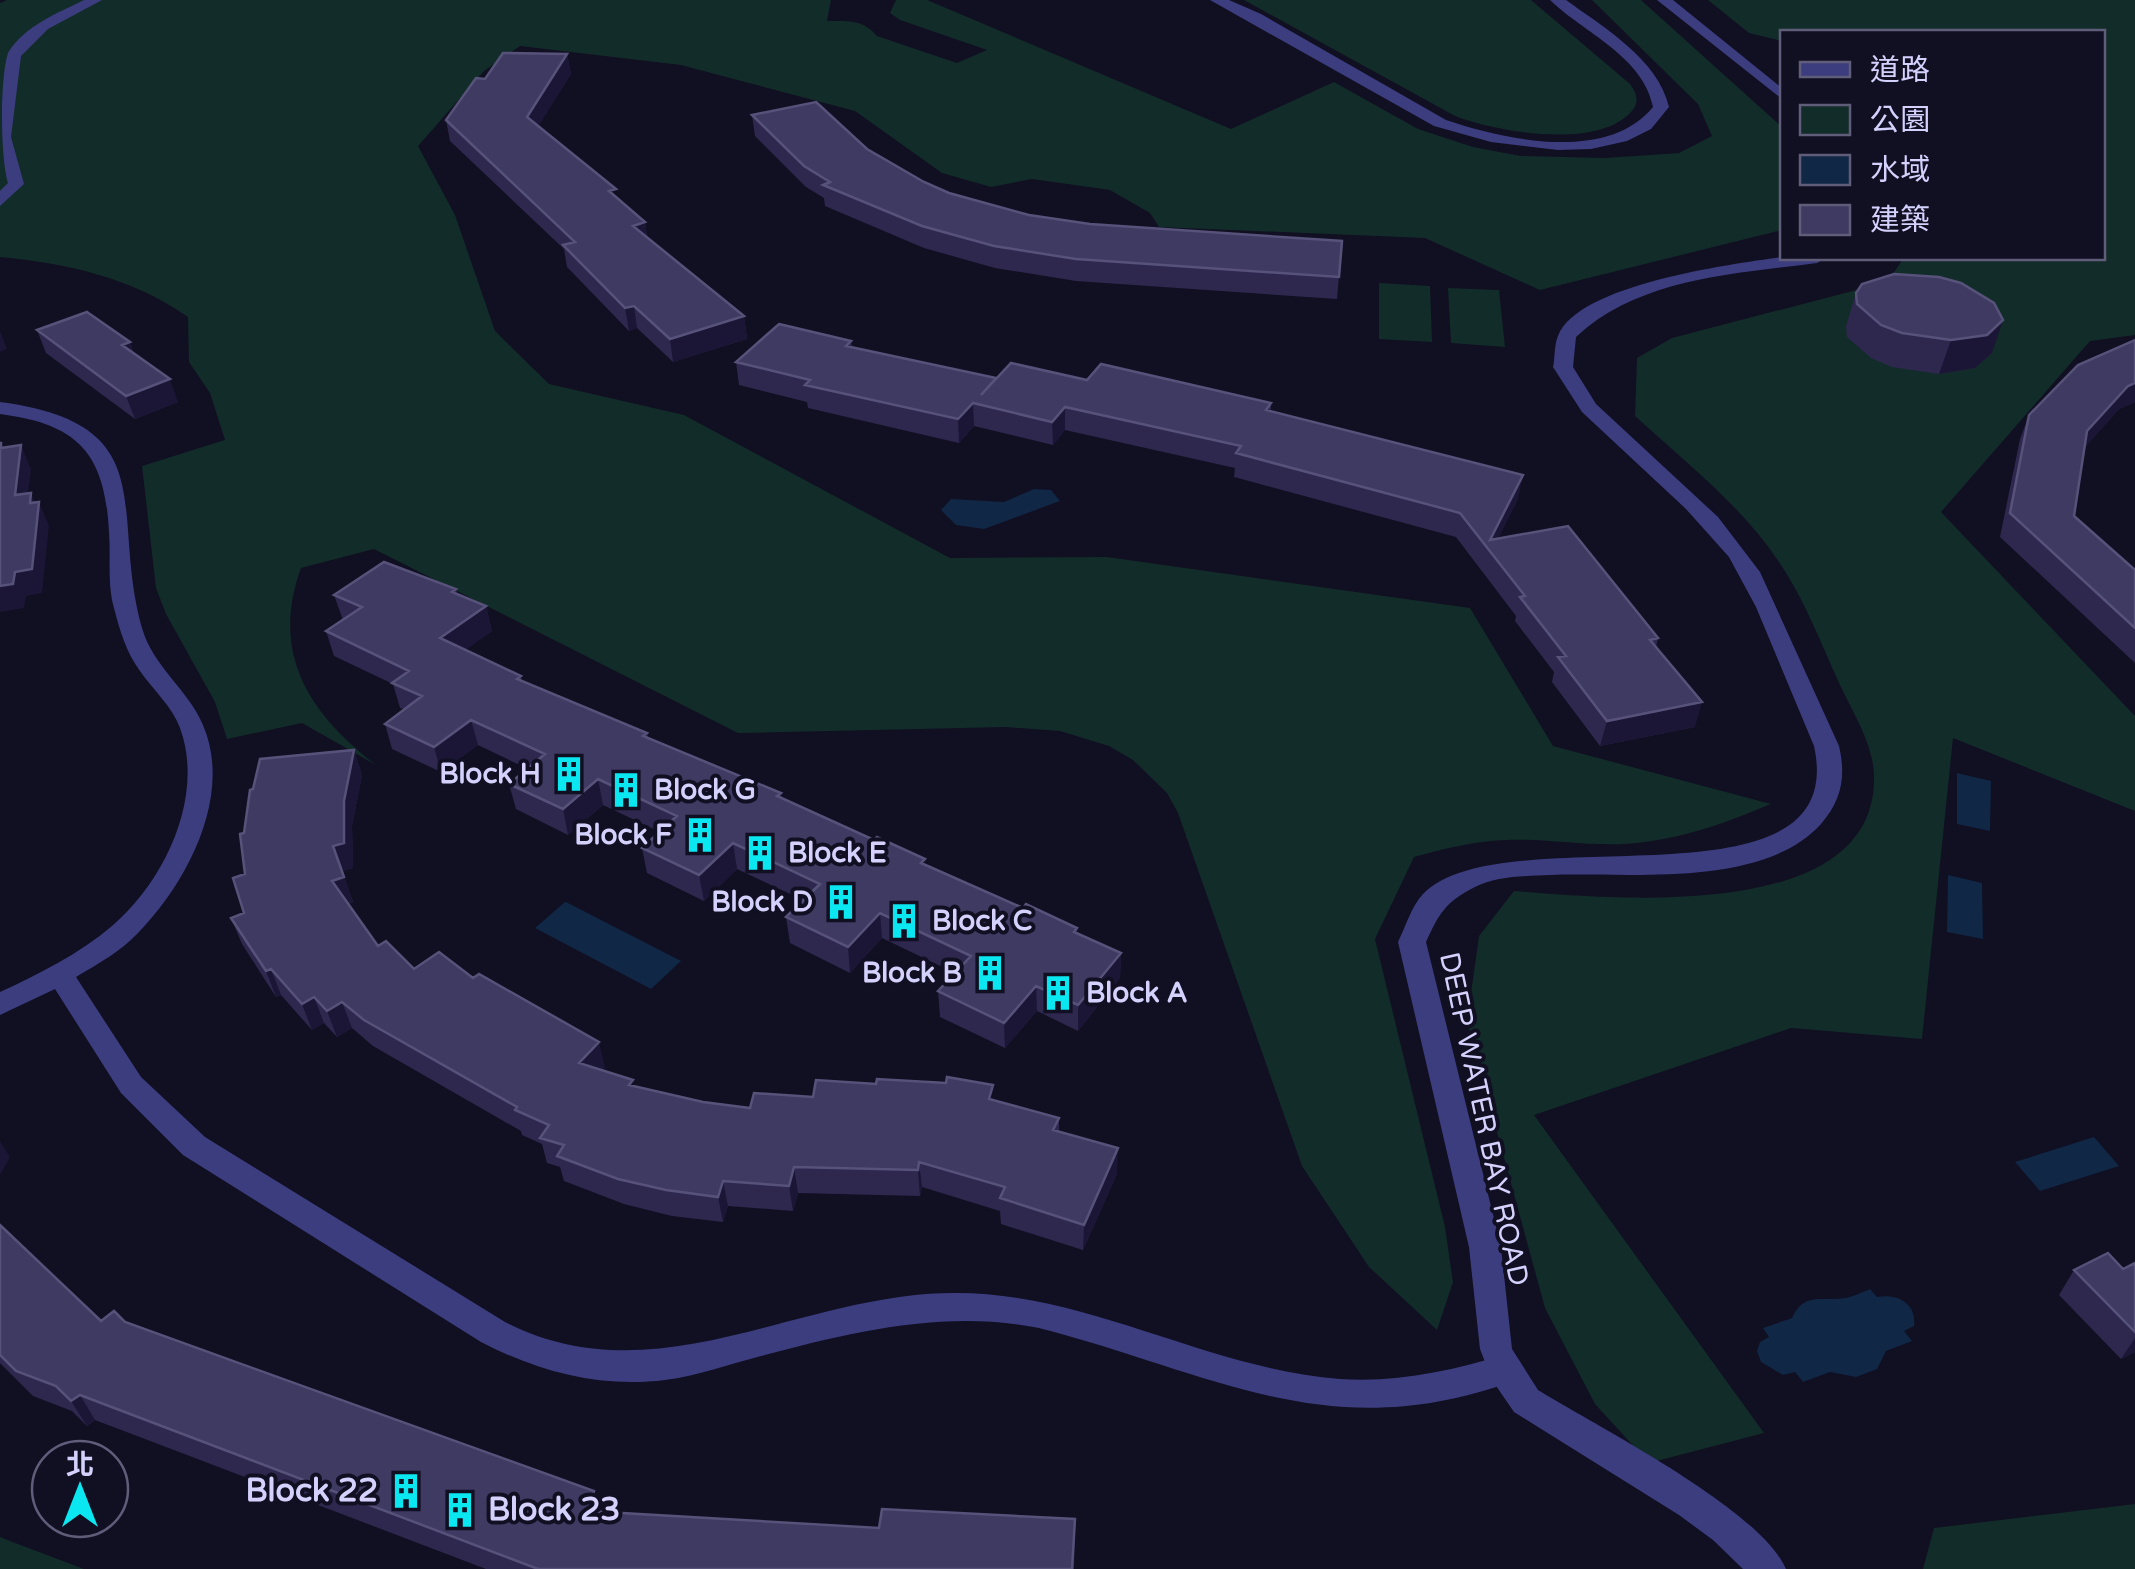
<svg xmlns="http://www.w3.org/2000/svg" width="2135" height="1569" font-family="'Varela Round','Noto Sans TC',sans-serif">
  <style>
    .green { fill: #122c29 }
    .water { fill: #102745 }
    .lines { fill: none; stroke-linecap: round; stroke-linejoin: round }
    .minor { fill: #3c3d7f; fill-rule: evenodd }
    .tertiary { fill: #3c3d7f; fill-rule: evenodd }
    .wall { fill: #2e284f }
    .shaded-wall { fill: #1b1635 }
    .building { fill: #3f3a62; stroke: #57527a; stroke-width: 2.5 }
    .labels { text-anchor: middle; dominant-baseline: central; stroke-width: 8; stroke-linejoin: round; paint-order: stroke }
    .poi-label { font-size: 28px; font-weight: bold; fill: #d4d1fd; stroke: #110f22; text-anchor: end }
    .street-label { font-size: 28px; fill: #d4d1fd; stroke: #110f22 }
    .near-poi-label { font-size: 32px; font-weight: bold; fill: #d4d1fd; stroke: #110f22; text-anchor: end }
  </style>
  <rect width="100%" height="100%" fill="#110f22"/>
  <path class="green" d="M7 0H831L827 21C848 21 863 19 877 36L957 63 987 50 900 20 890 13 896 0H927L1231 129 1334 82 1418 129 1473 147 1521 156 1605 158 1679 153 1712 136 1698 104 1592 0H1641L1782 127V230L1540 290 1425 238 1159 227 1150 213 1110 190 1032 179 991 187 942 173 855 111 681 65 520 46 484 71 418 146 455 215 495 331 549 384 684 415 950 558 1107 557 1470 608 1553 746 1771 804C1730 821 1691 836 1645 842 1598 849 1552 838 1505 840 1474 841 1444 849 1414 857L1375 939 1445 1227 1453 1282 1437 1330 1369 1267 1302 1166 1178 813 1167 793 1133 760 1109 746 1060 731 1006 727 738 733 374 549 301 568C270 654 309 713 376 765L302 723 227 739 215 702 166 614 156 588 142 466 225 440 210 393 189 362 188 317C133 278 66 263 0 257V3Z
    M1244 0H1531L1630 84C1637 94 1640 102 1631 112 1597 150 1496 132 1455 116Z
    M1708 0H2135V335L2090 341 1941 512 2135 716V811L1953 738 1922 1039 1791 1028 1534 1115 1764 1433 1649 1463 1595 1404 1545 1308 1467 1022 1479 936 1514 891C1607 898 1876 926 1874 777 1874 745 1853 713 1840 685 1821 644 1805 600 1779 562 1741 505 1685 462 1635 416L1637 358 1672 338 1887 282 1904 258H2102V32H1782V41L1749 33Z
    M1379 283 1430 286 1432 342 1379 339Z
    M1448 288 1499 290 1505 347 1451 343Z
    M2135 1504V1569H1923L1934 1528Z
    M0 1537 10 1541 84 1569H0Z"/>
  <path class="water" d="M1034 489 1051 490 1060 501 984 529 956 525 941 510 951 499 1004 502Z
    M1957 773 1991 781 1990 831 1957 824Z
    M1948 875 1982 883 1983 939 1947 932Z
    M565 902H566L681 961 651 989 535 928Z
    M2094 1137 2119 1166 2040 1191 2015 1162Z
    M1870 1289 1877 1297C1897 1293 1917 1303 1914 1326L1904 1331 1912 1341 1886 1351 1877 1369 1856 1377 1830 1372 1803 1382 1795 1372 1783 1375 1761 1362 1757 1351 1760 1342 1769 1337 1763 1328 1792 1318C1804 1291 1823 1302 1845 1298 1853 1297 1862 1292 1870 1289Z"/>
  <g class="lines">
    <path class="minor" d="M84 0H102L48 29 21 56 11 137 24 184 0 206V191L8 183C0 155 0 78 8 53 24 26 58 13 84 0Z
      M1210 0H1229L1261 14 1446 120C1506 140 1607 163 1653 107 1643 56 1584 33 1550 0H1566C1603 27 1658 59 1669 107L1651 129 1627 141 1591 149 1558 150 1491 142 1434 126Z
      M0 402C166 424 109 511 142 628 153 667 188 689 203 725 233 795 188 882 138 933 121 951 98 964 76 977L141 1077 205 1137 505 1322C657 1400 800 1292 956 1293 1089 1293 1208 1369 1340 1379 1396 1383 1450 1371 1504 1355L1516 1360 1521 1370 1516 1380C1330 1449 1214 1373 1039 1328 945 1309 852 1332 761 1356 730 1364 697 1376 665 1380 600 1388 539 1372 481 1342L183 1155 121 1093 55 989 0 1015V992C39 974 79 954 112 926 165 881 205 796 180 728 172 706 153 690 140 671 126 652 120 631 114 608 107 583 111 558 109 532 105 453 78 424 0 414Z"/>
    <path class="tertiary" d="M1657 0H1673L1782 88V99Z
      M1782 257 1826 258 1817 263C1735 274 1639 278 1576 337L1573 367 1596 404 1718 517 1760 572 1839 746C1846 776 1842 800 1821 824 1762 889 1629 872 1550 875 1526 876 1496 876 1475 887 1445 902 1439 914 1426 942L1501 1247 1512 1349 1538 1390C1598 1427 1760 1509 1786 1569H1743L1713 1540 1679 1515 1514 1412 1492 1380 1480 1349 1469 1247 1398 942C1405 928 1412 905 1423 894 1502 812 1852 920 1814 746L1756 607 1729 557 1686 509 1582 412 1553 367C1555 358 1554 345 1558 336 1578 284 1733 264 1782 257Z"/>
  </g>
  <path class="wall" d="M567 54 571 74 538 126 645 222 647 237 744 316 747 339 673 362 637 328 629 331 567 267 564 249 450 141 446 120 485 79Z
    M752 115 867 149 924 182 949 193 1029 215 1090 224 1342 241 1337 299 1076 281 995 268 924 248 825 206 824 198 806 187 755 136Z
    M1856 293 1992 353 1975 368 1939 374 1892 367 1871 358 1847 337 1846 326Z
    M37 330 130 342 134 354 178 402 135 419 46 353Z
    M2135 340V402L2119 409 2085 447 2074 516 2135 570V663L2000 537 2020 439 2029 415Z
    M851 341 852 347 996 379 1087 380 1271 403V411L1518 499 1498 538 1658 638 1656 647 1695 727 1600 746 1552 682 1554 672 1515 621 1516 616 1456 537 1234 477 1235 468 1065 430 1053 445 974 426 959 443 808 408 807 402 739 385 736 362Z
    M456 589 457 594 486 606 492 631 465 650 521 676 522 681 647 733 648 738 781 793V799L925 864 1023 908 1077 928V933L1121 953 1120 978 1078 1031 1037 1011 1005 1048 940 1017 938 991 955 973 882 938 850 973 790 943 786 917 803 900 737 869 704 901 647 873 642 848 660 832 603 805 568 835 516 809 509 784 528 769 478 745 441 772 392 749 385 724 404 709 400 708 393 684 334 656 326 631 343 620 334 595Z
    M354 750 362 775 352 826 353 868 342 871 353 902 348 904 378 946 414 969 473 978 605 1067 602 1070 634 1086 703 1102 750 1108 813 1097 994 1100 1059 1118V1131L1117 1174 1083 1250 1001 1224 1000 1211 922 1187 920 1196 798 1193 793 1211 728 1206 723 1222 672 1216 624 1204 564 1181 560 1167 547 1163 542 1144 522 1135 521 1131 373 1046 352 1028 337 1037 324 1023 312 1030 281 995 276 997 242 944 231 918 244 913 245 874 244 833Z
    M0 1225 101 1321 125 1322 594 1491 601 1512 879 1528 1075 1519 1074 1569H486L95 1420 87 1426 72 1411 33 1396 0 1363Z
    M2135 1263V1352L2121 1359 2059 1295 2074 1270 2123 1269Z"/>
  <path class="shaded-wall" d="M567 54 571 74 531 138 527 117Z
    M645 222 648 244 633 226Z
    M634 306 637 328 629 331 625 308Z
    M744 316 747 339 673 362 670 339Z
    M2003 320 1992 353 1975 368 1939 374 1951 340Z
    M0 331 7 349 0 352Z
    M130 342 138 364 122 345Z
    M170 379 178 402 135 419 126 396Z
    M2135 383V402L2119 409 2078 455 2087 431 2128 386Z
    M973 403 974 426 959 443 958 419Z
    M1065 407V430L1053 445 1052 422Z
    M21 445 31 469 25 519 15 495Z
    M1523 475 1518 499 1491 553 1490 540Z
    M31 493 38 510 39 502 49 526 42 593 26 596 24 608 0 612V586L15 572 30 503Z
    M486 606 492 631 447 663 440 638Z
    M1702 702 1695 727 1600 746 1607 721Z
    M471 720 478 745 441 772 434 747Z
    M354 750 362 775 352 826 353 868 342 871 333 846Z
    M598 779 603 805 568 835 563 809Z
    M733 843 737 869 704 901 699 875Z
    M344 877 353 902 341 906 332 881Z
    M880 913 882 938 850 973 848 947Z
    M1121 953 1120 978 1078 1031V1005Z
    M271 969 281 995 276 997 266 971Z
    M1036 986 1037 1011 1005 1048 1004 1023Z
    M314 997 324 1023 312 1030 302 1004Z
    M342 1002 352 1028 337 1037 327 1011Z
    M599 1042 605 1067 586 1089 579 1063Z
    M0 1141 10 1157 0 1175Z
    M1118 1148 1117 1174 1083 1250 1084 1225Z
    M919 1162 922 1187 920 1196 918 1170Z
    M794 1167 798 1193 793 1211 789 1186Z
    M723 1181 728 1206 723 1222 718 1197Z
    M2135 1338V1352L2121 1359Z
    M80 1395 95 1420 87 1426 71 1401Z
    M594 1491 602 1515 588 1511Z"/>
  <path class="building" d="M503 53 567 54 527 117 616 189 609 191 645 222 633 226 744 316 670 339 634 306 625 308 563 245 575 242 446 120 476 78 485 79Z
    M816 102 867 149 924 182 949 193 1029 215 1090 224 1342 241 1339 277 1076 259 994 246 922 226 823 185 830 182 804 166 752 115Z
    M1894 274 1939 277 1961 283 1994 303 2003 320 1987 335 1951 340 1902 333 1881 325 1857 304 1856 293 1862 284Z
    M87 312 130 342 122 345 170 379 126 396 37 330Z
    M779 324 851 341 846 346 996 378 981 395 1011 363 1087 380 1101 364 1271 403 1266 410 1523 475 1490 540 1568 526 1658 638 1650 640 1702 702 1607 721 1558 657 1566 656 1520 597 1525 596 1460 513 1236 453 1241 446 1065 407 1052 422 973 403 958 419 805 385 810 380 736 362Z
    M2135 340V383L2128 386 2087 431 2074 516 2135 570V628L2010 513 2029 415 2078 365Z
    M0 443H1V448L21 445 15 495 31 493 30 503 39 502 32 569 15 572 13 584 0 586Z
    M384 562 456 589 452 592 486 606 440 638 521 676 517 679 647 733 643 736 781 793 777 796 874 840 877 837 925 859 921 863 1023 908 1026 904 1077 928 1074 932 1121 953 1078 1005 1036 986 1004 1023 938 991 971 956 880 913 848 947 786 917 820 884 733 843 699 875 642 848 677 816 598 779 563 809 509 784 545 754 471 720 434 747 385 724 422 696 392 683 409 671 326 631 362 607 334 595Z
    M354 750 344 801V843L333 846 344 877 332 881 378 946 386 941 414 969 439 952 473 978 479 974 599 1042 579 1063 633 1080 629 1085 703 1102 750 1108 754 1093 813 1097 816 1080 876 1084 877 1079 946 1083 947 1077 993 1085 989 1099 1059 1118 1053 1130 1118 1148 1084 1225 1000 1198 1005 1187 919 1162 918 1170 794 1167 789 1186 723 1181 718 1197 666 1190 618 1179 557 1156 564 1145 540 1138 549 1125 515 1110 517 1107 364 1020 342 1002 327 1011 314 997 302 1004 271 969 266 971 231 918 244 913 233 878 245 874 240 834 244 833 250 790 253 789 260 759Z
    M0 1225 101 1321 114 1311 125 1322 594 1491 588 1511 879 1528 882 1509 1075 1519 1072 1569H538L80 1395 71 1401 56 1386 16 1371 0 1355Z
    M2108 1253 2123 1269 2135 1263V1332L2074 1270Z"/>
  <defs>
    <symbol id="building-bare" viewBox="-9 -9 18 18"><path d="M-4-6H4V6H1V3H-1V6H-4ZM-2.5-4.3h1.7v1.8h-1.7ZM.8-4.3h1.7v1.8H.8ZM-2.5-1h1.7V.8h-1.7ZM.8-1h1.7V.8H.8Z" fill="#0ae7f0" stroke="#110f22" stroke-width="2.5" paint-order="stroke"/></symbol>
  </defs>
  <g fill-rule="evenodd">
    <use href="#building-bare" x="544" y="749" width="50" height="50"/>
    <use href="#building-bare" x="601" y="765" width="50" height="50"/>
    <use href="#building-bare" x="675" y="810" width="50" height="50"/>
    <use href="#building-bare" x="735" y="828" width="50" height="50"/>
    <use href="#building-bare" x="816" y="877" width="50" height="50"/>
    <use href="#building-bare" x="879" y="896" width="50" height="50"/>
    <use href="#building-bare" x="965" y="948" width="50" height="50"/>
    <use href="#building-bare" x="1033" y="968" width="50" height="50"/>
    <use href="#building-bare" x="381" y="1466" width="50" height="50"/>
    <use href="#building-bare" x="435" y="1485" width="50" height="50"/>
  </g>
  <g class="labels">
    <g class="poi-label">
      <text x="541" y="774">Block H</text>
      <text x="654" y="790" text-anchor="start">Block G</text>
      <text x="672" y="835">Block F</text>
      <text x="788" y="853" text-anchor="start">Block E</text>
      <text x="813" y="902">Block D</text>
      <text x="932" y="921" text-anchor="start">Block C</text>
      <text x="962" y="973">Block B</text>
      <text x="1086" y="993" text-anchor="start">Block A</text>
    </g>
    <g class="street-label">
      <text transform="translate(1484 1119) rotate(78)">DEEP WATER BAY ROAD</text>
    </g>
    <g class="near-poi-label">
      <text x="378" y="1491">Block 22</text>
      <text x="488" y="1510" text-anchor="start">Block 23</text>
    </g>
  </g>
  <rect x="1780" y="30" width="325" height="230" fill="#110f22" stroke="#5f5d7a" stroke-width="2.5"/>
  <rect x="1800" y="62" width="50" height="15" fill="#3c3d7f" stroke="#5f5d7a" stroke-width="2.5"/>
  <text x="1870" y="80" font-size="30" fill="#d4d1fd">道路</text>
  <rect x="1800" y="105" width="50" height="30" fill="#122c29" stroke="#5f5d7a" stroke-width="2.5"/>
  <text x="1870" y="130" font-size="30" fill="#d4d1fd">公園</text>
  <rect x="1800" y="155" width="50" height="30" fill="#102745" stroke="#5f5d7a" stroke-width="2.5"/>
  <text x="1870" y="180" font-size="30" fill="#d4d1fd">水域</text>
  <rect x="1800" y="205" width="50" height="30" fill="#3f3a62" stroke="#5f5d7a" stroke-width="2.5"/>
  <text x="1870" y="230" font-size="30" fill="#d4d1fd">建築</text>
  <g transform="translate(80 1489)"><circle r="48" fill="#110f22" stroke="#5f5d7a" stroke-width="2.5"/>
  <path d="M0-8L18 38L0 25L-18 38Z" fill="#0ae7f0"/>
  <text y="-15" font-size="28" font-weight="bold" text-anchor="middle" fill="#d4d1fd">北</text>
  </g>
</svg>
